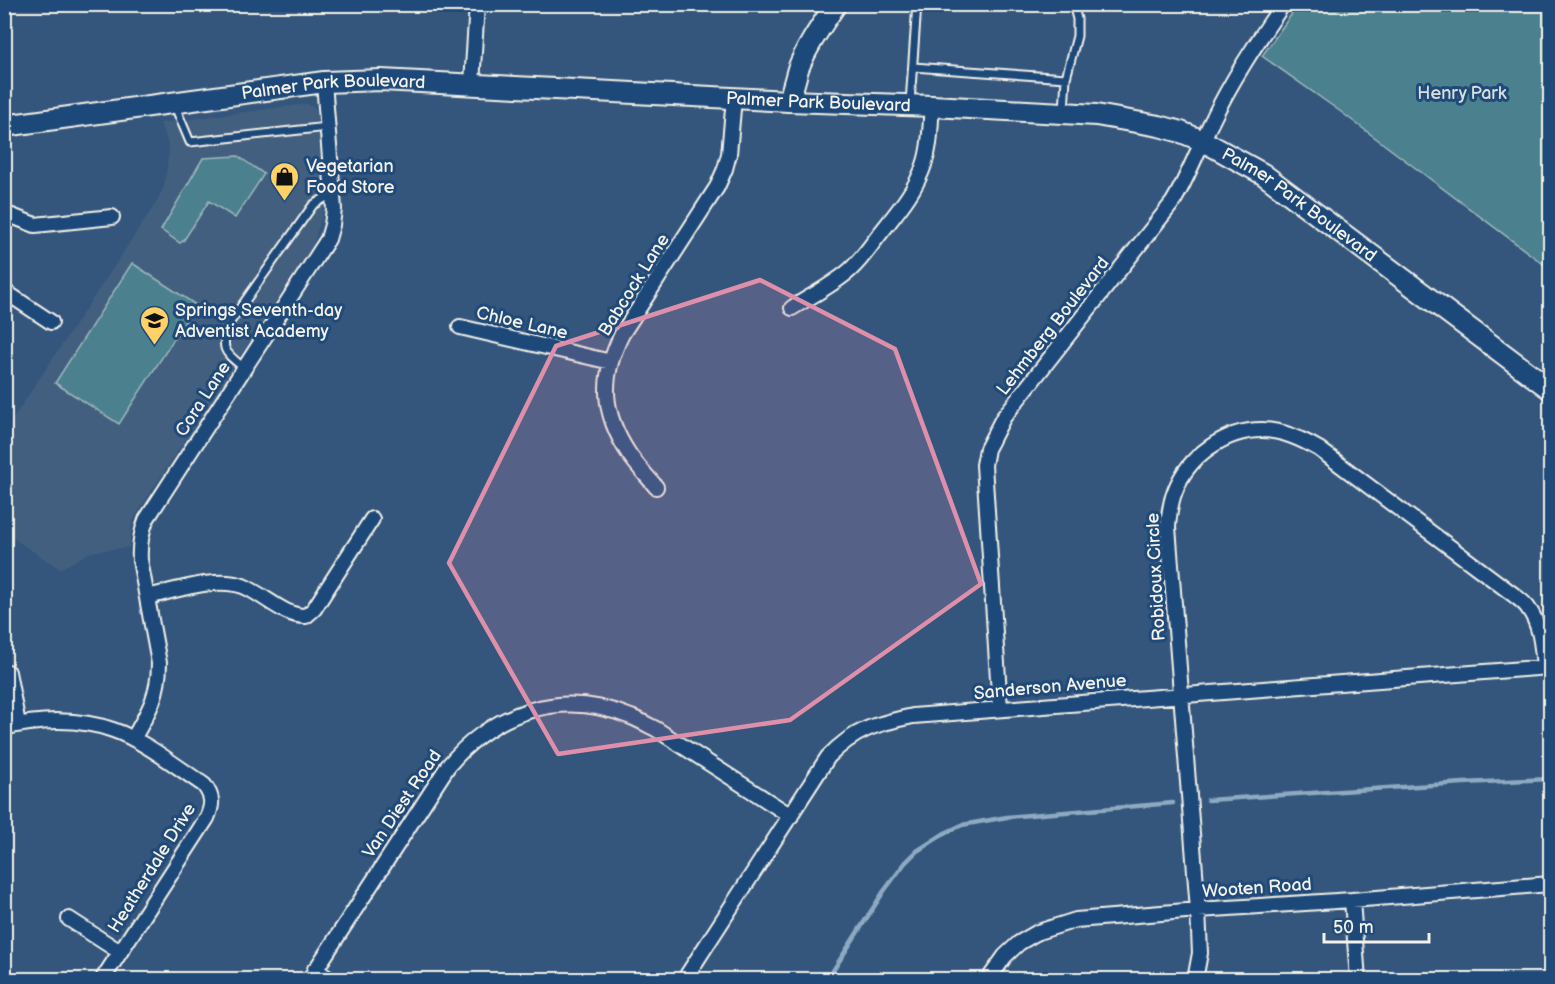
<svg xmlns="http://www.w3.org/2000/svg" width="1555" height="984" font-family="'Balsamiq Sans',sans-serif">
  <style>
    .built { fill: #435f7f }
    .green { fill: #4b808e; stroke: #a0b8bb; stroke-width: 1.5 }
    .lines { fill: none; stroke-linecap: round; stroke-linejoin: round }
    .stream { stroke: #8daac0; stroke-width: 4.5 }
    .lane-casing { stroke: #f4f1e8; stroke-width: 11 }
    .street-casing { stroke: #f4f1e8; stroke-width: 18 }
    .secondary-casing { stroke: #f4f1e8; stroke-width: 24 }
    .lane { stroke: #1f4a7a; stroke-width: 7 }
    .street { stroke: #1f4a7a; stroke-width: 14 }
    .secondary { stroke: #1f4a7a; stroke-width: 20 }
    .marked { fill: #de8fa9; fill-opacity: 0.2; stroke: #de8fa9; stroke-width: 4.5; stroke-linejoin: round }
    .labels { text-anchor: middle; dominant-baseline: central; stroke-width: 6; stroke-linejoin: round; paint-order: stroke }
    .street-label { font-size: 18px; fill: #f4f1e8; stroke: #1f4a7a }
    .park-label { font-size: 18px; fill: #dbe0da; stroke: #1f4a7a }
    .poi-label { font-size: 18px; fill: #f4f1e8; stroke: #1f4a7a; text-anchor: start }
  </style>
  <rect width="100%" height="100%" fill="#34567d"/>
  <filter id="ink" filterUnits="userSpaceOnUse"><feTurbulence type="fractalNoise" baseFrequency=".0167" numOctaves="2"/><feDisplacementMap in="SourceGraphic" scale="12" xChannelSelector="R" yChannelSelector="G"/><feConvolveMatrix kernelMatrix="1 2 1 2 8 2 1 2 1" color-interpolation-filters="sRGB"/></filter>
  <g filter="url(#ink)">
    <path class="built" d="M307 104 315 109 317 118 324 199 323 213 312 247 137 513 132 524 129 547 91 552 60 569 5 533 4 432 156 203 164 187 169 151 167 140 160 123Z"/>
    <path class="green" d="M1298 5H1550V269L1341 112 1262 56Z
      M238 156 264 174 235 218 209 201 184 240 180 243 161 230 203 158Z
      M132 263 196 305 119 424 55 383Z"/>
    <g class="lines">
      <path class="stream" d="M1208 800 1463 783 1550 779
        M827 980 884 891 905 863 917 851 945 833 962 825 1007 817 1173 803"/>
      <defs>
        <path id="lane" d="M913 67 1066 78
          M910 103 917 4
          M174 104 190 142 328 127
          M1064 111 1066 78 1077 36V19L1073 4
          M244 368C225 352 220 351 228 325L313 205 333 193"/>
        <path id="street" d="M472 84 477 4
          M4 213 35 225 112 217
          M4 291 51 322
          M792 308C811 296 833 285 850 270 861 260 870 247 879 235 896 213 915 192 924 165 931 146 930 126 932 106
          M460 327 611 362
          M656 487C647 476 637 466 629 454 602 413 600 378 622 334L717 187 725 169 729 154 734 98
          M147 597C174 591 216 576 243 586 263 594 285 617 306 616L314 609 372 519
          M8 672 18 724
          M1000 709 984 465 987 449 1003 418 1173 202C1188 177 1198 149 1211 123 1231 81 1257 42 1283 4
          M4 728C39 719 79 718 113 730 143 740 177 767 204 785 213 797 213 804 207 818L102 980
          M133 739C149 711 159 695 159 663L140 560C139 545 141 534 146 520L328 239 332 225 334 209 324 82
          M1352 900 1358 980
          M69 919 120 952
          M315 969 330 980
          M309 980 448 766C495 710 562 689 631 717 639 720 648 725 656 729L791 816
          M684 980 828 757C855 729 876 724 913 716L1550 667
          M988 980 1005 956 1019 943 1038 932 1076 920 1198 910 1352 900 1550 884
          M1195 980 1200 953 1198 910 1168 527C1169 515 1170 503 1175 491 1188 456 1225 430 1262 430 1282 430 1301 439 1319 449L1514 595C1519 599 1525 603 1528 608 1541 625 1542 647 1544 667"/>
        <g id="secondary">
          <path d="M789 101C792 91 795 80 798 69 807 46 822 25 836 4"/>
          <path id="s1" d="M4 126 324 82 381 80 789 101 932 106 1063 113 1096 115 1159 126 1181 132 1203 141 1263 174 1550 389"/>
        </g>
      </defs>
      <use href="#lane" class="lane-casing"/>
      <use href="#street" class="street-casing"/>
      <use href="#secondary" class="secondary-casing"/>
      <use href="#lane" class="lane"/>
      <use href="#street" class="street"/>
      <use href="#secondary" class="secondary"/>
    </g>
  </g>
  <path class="marked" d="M760 280 895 349 981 584 790 720 558 754 449 563 556 346Z"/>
  <defs>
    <symbol id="shop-pin" viewBox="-11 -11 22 30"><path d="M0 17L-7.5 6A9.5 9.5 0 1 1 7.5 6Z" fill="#ffd166" stroke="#1f4a7a"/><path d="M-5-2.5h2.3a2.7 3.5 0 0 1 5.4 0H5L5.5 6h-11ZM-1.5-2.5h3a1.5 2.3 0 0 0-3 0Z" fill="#111"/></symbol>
    <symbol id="school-pin" viewBox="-11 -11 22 30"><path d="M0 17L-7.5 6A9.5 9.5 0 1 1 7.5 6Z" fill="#ffd166" stroke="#1f4a7a"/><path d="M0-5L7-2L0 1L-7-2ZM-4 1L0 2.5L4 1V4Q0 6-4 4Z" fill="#111"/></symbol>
  </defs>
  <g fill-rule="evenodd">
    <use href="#shop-pin" x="268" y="160" width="33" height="45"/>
    <use href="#school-pin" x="138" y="304" width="33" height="45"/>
  </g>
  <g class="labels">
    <g class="street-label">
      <text stroke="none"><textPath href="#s1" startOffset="332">Palmer Park Boulevard</textPath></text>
      <text stroke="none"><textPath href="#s1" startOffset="818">Palmer Park Boulevard</textPath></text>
      <text stroke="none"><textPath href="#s1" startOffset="1322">Palmer Park Boulevard</textPath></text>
      <text transform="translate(634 285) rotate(-58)">Babcock Lane</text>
      <text transform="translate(522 323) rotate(13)">Chloe Lane</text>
      <text transform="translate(1053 326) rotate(-52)">Lehmberg Boulevard</text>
      <text transform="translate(203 399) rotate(-57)">Cora Lane</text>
      <text transform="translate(1156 577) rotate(-93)">Robidoux Circle</text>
      <text transform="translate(1050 687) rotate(-5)">Sanderson Avenue</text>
      <text transform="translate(402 804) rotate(-56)">Van Diest Road</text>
      <text transform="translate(152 868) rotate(-58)">Heatherdale Drive</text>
      <text transform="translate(1257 888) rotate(-4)">Wooten Road</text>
    </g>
    <g class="park-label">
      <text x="1462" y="93">Henry Park</text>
    </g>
    <g class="poi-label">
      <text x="306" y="166">Vegetarian<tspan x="306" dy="21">Food Store</tspan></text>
      <text x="175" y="310">Springs Seventh-day<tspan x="175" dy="21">Adventist Academy</tspan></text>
    </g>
  </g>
  <rect width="1555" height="984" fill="none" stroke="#1f4a7a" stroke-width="24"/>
  <rect x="12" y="12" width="1531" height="960" fill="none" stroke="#f4f1e8" stroke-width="2" filter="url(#ink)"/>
  <path d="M1324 933v9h105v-9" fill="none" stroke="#f4f1e8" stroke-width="3"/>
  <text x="1333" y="933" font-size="18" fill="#f4f1e8" stroke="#1f4a7a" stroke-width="4.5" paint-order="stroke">50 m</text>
</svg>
